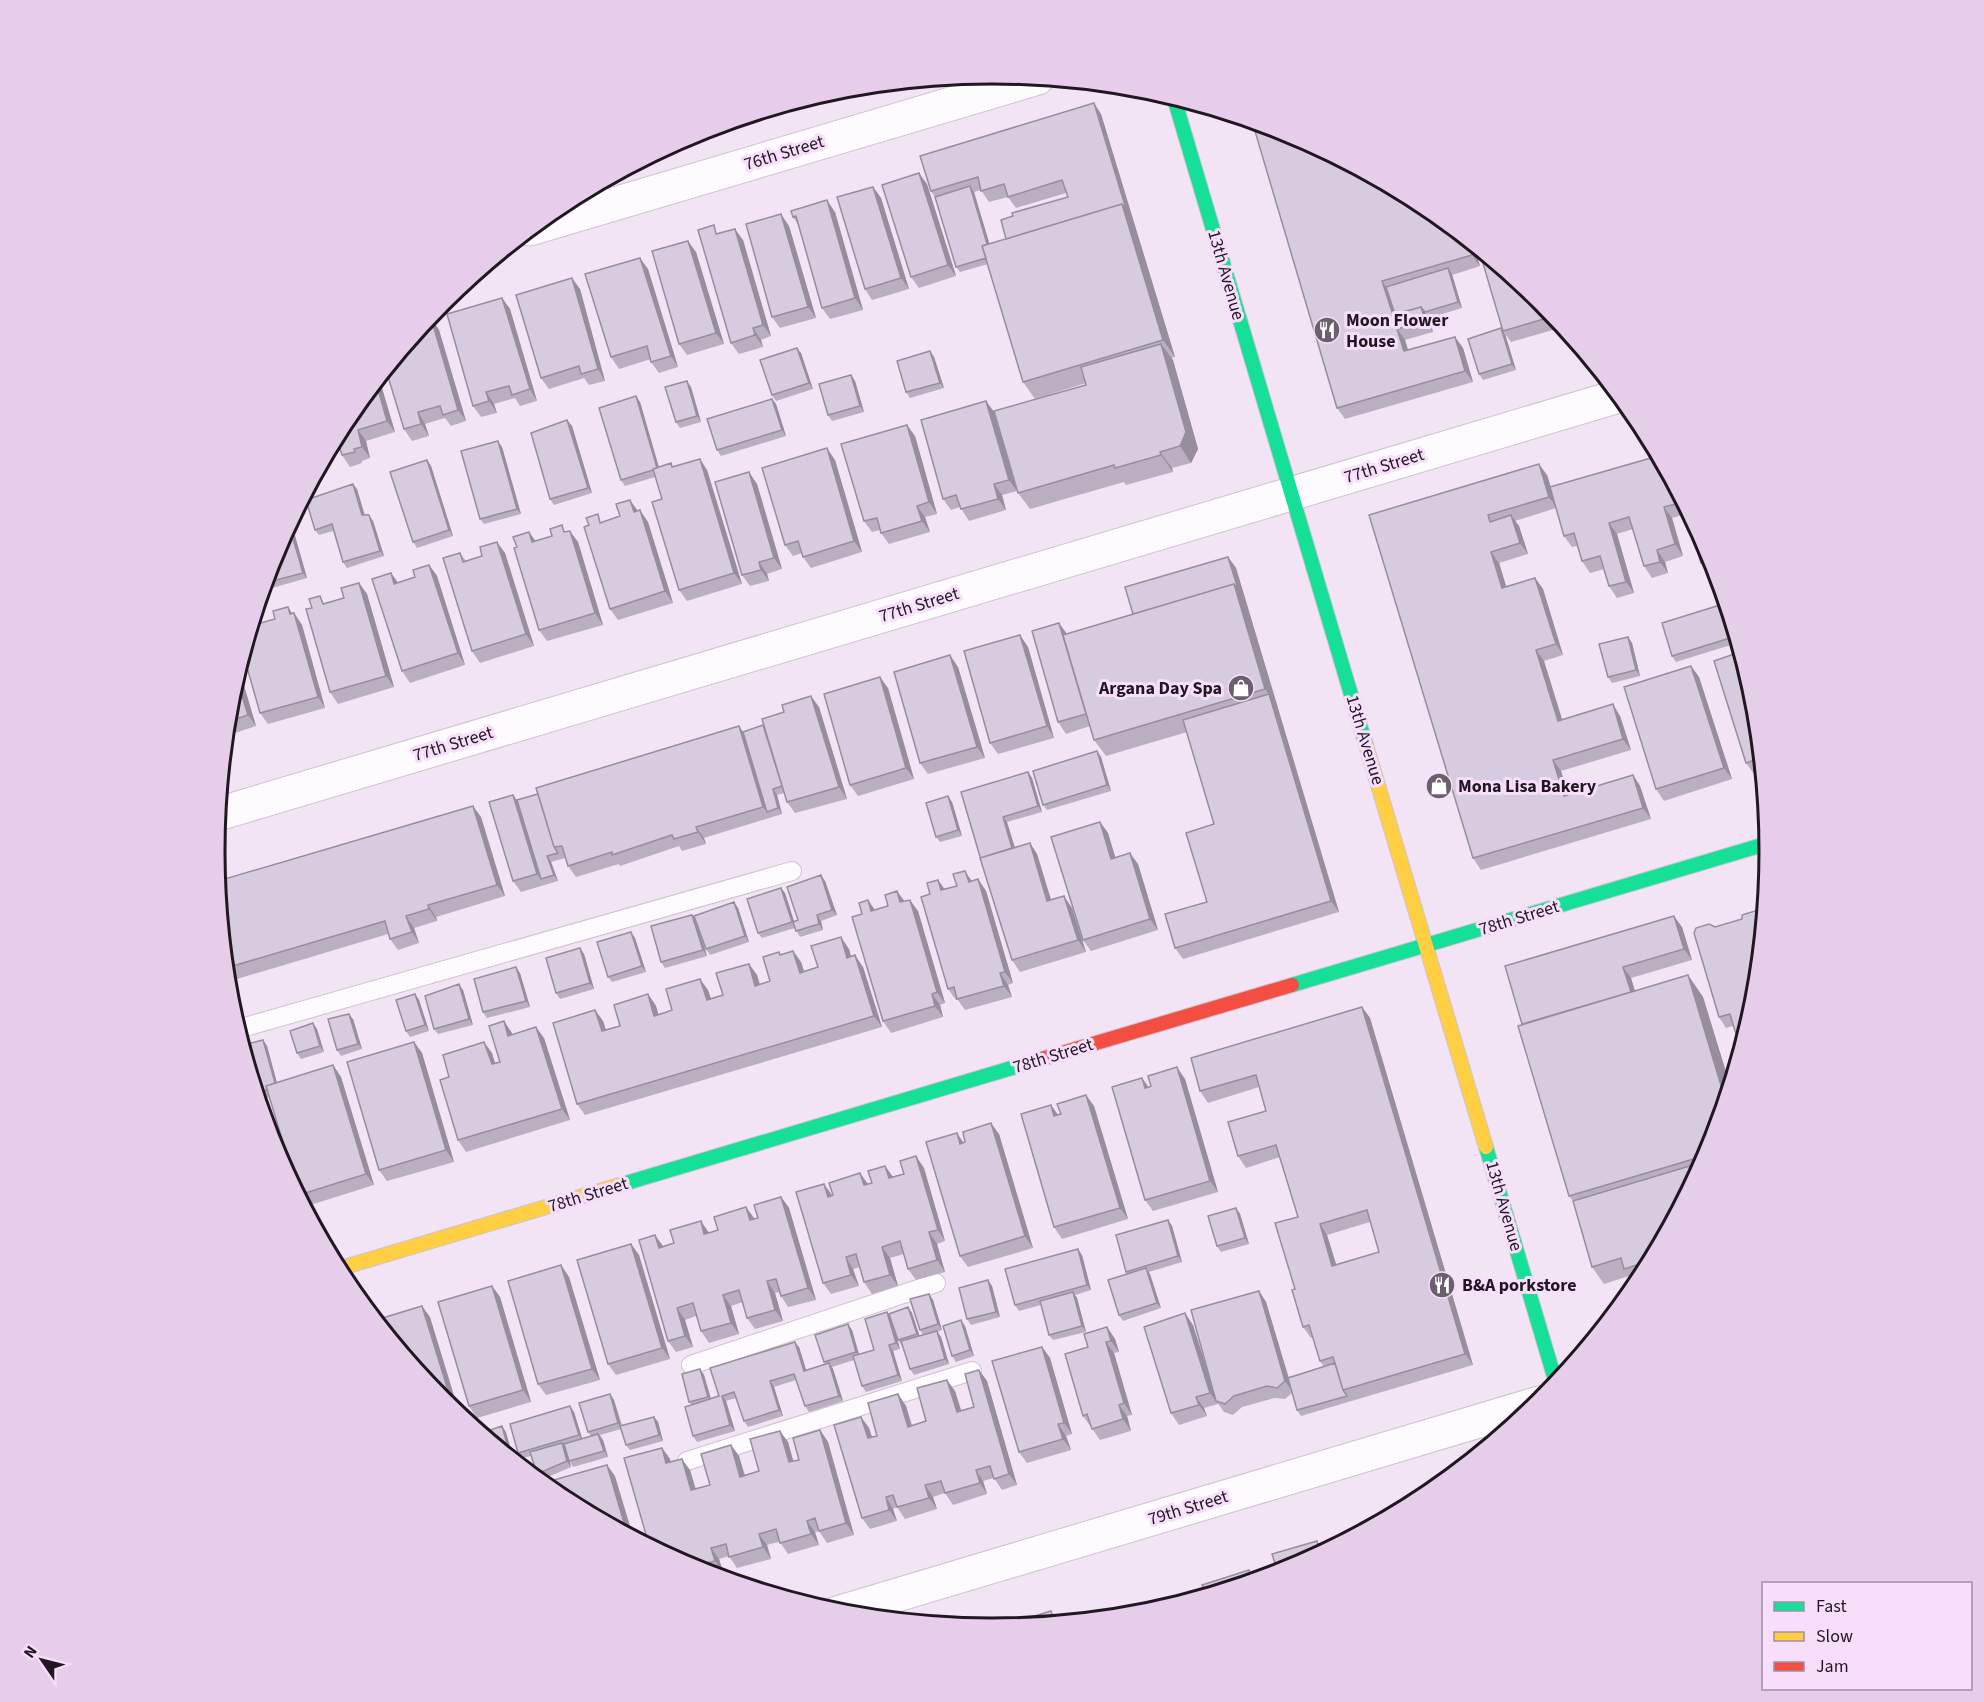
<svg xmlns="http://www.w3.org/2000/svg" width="1984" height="1702" font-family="'Source Sans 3',sans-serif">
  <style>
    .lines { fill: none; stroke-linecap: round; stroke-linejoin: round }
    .lane-casing { stroke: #cec3cf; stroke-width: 20 }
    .street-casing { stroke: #cec3cf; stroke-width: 35 }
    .fast-casing { stroke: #cec3cf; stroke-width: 16 }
    .slow-casing { stroke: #cec3cf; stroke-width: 16 }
    .jam-casing { stroke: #cec3cf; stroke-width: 16 }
    .lane { stroke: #fdfbfe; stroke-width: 18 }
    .street { stroke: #fdfbfe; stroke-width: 33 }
    .fast { stroke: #16e098; stroke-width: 14 }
    .slow { stroke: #ffcf43; stroke-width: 14 }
    .jam { stroke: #f24e42; stroke-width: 14 }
    .wall { fill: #b9afc1; fill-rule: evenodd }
    .shaded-wall { fill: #968e9d }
    .building { fill: #d7cbe0; stroke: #968e9d; stroke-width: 1.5; fill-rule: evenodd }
    .labels { text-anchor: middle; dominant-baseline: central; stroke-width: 6; stroke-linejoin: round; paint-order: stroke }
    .street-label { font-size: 18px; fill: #201721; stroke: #f7defb }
    .poi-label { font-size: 18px; font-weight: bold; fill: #201721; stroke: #f7defb; text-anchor: start }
    .rim { fill: none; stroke: #201721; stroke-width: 3 }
  </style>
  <rect width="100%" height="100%" fill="#f2e4f5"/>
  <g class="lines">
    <defs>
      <path id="lane" d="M238 1029 792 871
        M691 1365 936 1283
        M687 1461 972 1371"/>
      <path id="street" d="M530 229 1038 78
        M218 814 1619 396
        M837 1613 1539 1403"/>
      <path id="fast" d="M1174 98 1366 745
        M1292 985 1769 843
        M1486 1147 1556 1383
        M623 1184 1025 1064"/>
      <path id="slow" d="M1366 745 1486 1147
        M338 1269 623 1184"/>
      <path id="jam" d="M1025 1064 1292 985"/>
    </defs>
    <use href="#lane" class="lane-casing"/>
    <use href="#street" class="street-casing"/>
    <use href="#fast" class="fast-casing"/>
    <use href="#slow" class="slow-casing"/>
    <use href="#jam" class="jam-casing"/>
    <use href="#lane" class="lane"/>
    <use href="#street" class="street"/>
    <use href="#fast" class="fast"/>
    <use href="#slow" class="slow"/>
    <use href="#jam" class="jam"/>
  </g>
  <path class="wall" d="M1101 114 1175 357 1171 358 1173 360 1198 449 1191 463 1172 468 1173 472 1126 485 1124 482 1030 509 1018 493 1086 385V383L1035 399 1023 382 988 264 960 272 956 267 935 197 931 191ZM981 190 989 202 1008 197 1016 208 1066 193 1068 197 1013 216 1006 239 989 244 974 192Z
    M1252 121 1424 205 1474 246 1480 266 1452 275 1462 308 1429 318 1433 332 1405 340 1408 350 1455 337 1463 348 1473 382 1345 419 1337 408Z
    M927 184 956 276 919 288 911 277Z
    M873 187 881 198 909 289 872 300 865 289Z
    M791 211 835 212 863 310 830 319 822 308 799 226 793 217Z
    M789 226 816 318 780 328 772 317Z
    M719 234 743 240 771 336 761 340 763 347 739 354 731 343Z
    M696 252 724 344 687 355 679 344Z
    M648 269 678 367 659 373 651 362V359L619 369 611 357Z
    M580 289 605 381 589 385 584 378 549 389 541 378Z
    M502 298 510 309 537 401 520 406 515 398 494 404 497 413 481 417 473 406Z
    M1542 301 1563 327 1511 342 1503 331Z
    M431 318 439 330 466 421 451 426 445 418 425 424 429 436 412 441 404 429Z
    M1505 334 1516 370 1483 380 1479 374Z
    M930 351 934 357 944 388 910 398 906 392Z
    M801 353 813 389 776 401 772 395Z
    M851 375 855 381 864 412 832 421 828 415Z
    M379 378 395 432 366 441 370 458 362 461V463L350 467 342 455 341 450 334 441 346 419Z
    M691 387 701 422 680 428 676 422Z
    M772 399 776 404 786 436 721 456 717 450Z
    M986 401 994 412 1017 491 1002 495 1006 510 969 521 960 507 951 510 943 499Z
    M640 402 659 467 671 463 673 467 707 470 742 584 687 601 679 590 662 499 655 477 625 486 621 480Z
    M567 420 572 426 592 493 554 505 550 499Z
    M915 436 937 514 925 517 930 532 889 544 881 533 880 530 872 532 864 521Z
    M502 447 521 514 484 524 480 519Z
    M1658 456 1710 554 1716 572 1709 575 1701 563 1686 514 1672 518 1683 556 1665 562 1668 573 1652 578 1644 566 1633 529 1617 534 1634 593 1617 598 1609 586 1604 569 1590 573 1582 561 1577 546 1572 547 1564 536 1556 508 1515 521 1519 526 1528 554 1499 563 1506 586 1535 578 1543 589 1563 655 1544 661 1562 720 1620 716 1631 750 1561 771 1568 795 1633 775 1640 786 1651 819 1481 870 1473 858 1369 515 1547 475 1551 487Z
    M427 460 431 466 453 536 417 548 413 542Z
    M835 460 862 552 811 568 803 557 802 553 793 556 785 545Z
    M757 484 782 569 767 574 769 581 750 586 742 575Z
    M357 489 365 515 373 521 384 556 347 568 343 562 333 531 319 535 315 530Z
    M638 511 648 522 673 603 618 620 610 609 603 522Z
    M291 522 307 578 269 589 265 583Z
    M529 532 535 541 567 532 578 542 603 625 547 641 539 630 517 547Z
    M460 553 466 561 505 553 534 646 480 663 472 651Z
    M1228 557 1236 568 1339 912 1183 959 1175 948 1207 902 1214 824 1187 732 1106 756 1094 740 1090 726 1066 734 1058 722 1067 634 1133 614Z
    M429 565 437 576 465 665 410 683 402 671 391 573 398 583 415 577Z
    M359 583 367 594 394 687 338 704 330 692 325 604 344 598Z
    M288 607 292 614 294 613 302 625 325 708 268 724 260 713 258 624 275 619Z
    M1724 611 1734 644 1676 662 1672 656Z
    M1628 637 1632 643 1640 676 1612 683 1608 677Z
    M1028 647 1054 738 998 754 990 743Z
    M1691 666 1699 677 1732 779 1664 801 1656 789Z
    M958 667 985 758 928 774 920 763Z
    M239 669 256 726 226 736 230 699Z
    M888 688 914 779 858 796 850 785Z
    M1755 700 1762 771 1754 774 1746 763Z
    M819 707 847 799 795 813 787 802 784 793 777 795 782 814 704 838 706 844 682 851 679 846 620 866 619 864 576 877 568 866 565 858 551 862 558 881 521 892 513 881V795L517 800 743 732Z
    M1097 751 1101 757 1111 791 1047 810 1043 805Z
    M1028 772 1032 778 1042 812 1007 822 1015 847 1030 843 1037 854 1051 900 1072 908 1086 952 1020 972 1012 960 961 792Z
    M952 802 962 836 940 842 936 837Z
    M481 817 505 896 436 917 437 921 414 928 419 943 398 950 390 939 388 934 227 982 218 881Z
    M1100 822 1108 833 1115 857 1138 864 1158 930 1091 951 1083 940Z
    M978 879 986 891 1013 983 1008 985 1012 997 965 1010 958 1000H956L948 989 945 889Z
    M825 881 837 915 821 921 823 930 800 937 795 928 762 938 758 933 781 888 785 893 794 922 798 920Z
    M868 900 875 910 904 901 918 911 945 1003 940 1005 943 1017 891 1033 883 1021 862 914Z
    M734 902 738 908 749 942 710 955 706 949 696 921 707 956 665 968 661 962 696 920Z
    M1682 927 1692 960 1631 978 1635 991 1688 975 1703 997 1730 1085 1710 1149 1638 1283 1636 1285 1629 1276 1604 1284 1592 1267 1573 1201 1569 1196 1522 1024Z
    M635 938 646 972 612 982 608 977Z
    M580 948 584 954 594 989 560 999 556 993Z
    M849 949 851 957 863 967 882 1027 585 1115 577 1104 595 1010 603 1021 606 1030 620 1026 648 994 656 1006 658 1014 672 1010 708 990 711 999 723 995 749 964 757 975 760 984 770 981 781 955 793 951 801 962 804 971 818 967Z
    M520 973 530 1007 487 1018 483 1012Z
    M463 990 473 1025 438 1034 434 1029Z
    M415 994 419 1000 429 1031 410 1037 406 1031Z
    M1754 1003 1742 1043 1736 1034 1733 1026 1726 1028 1719 1017Z
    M1362 1007 1370 1018 1473 1365 1301 1416 1297 1410 1292 1393 1285 1399 1275 1398 1242 1407 1233 1415 1224 1412 1217 1402 1218 1404 1204 1408 1207 1416 1179 1425 1171 1413 1193 1325 1211 1381 1259 1291 1266 1302 1288 1377 1324 1367 1320 1361 1313 1337 1311 1338 1303 1327 1295 1289 1298 1217 1280 1157 1246 1168 1238 1156 1266 1111 1259 1087 1208 1103 1200 1091ZM1370 1222 1379 1252 1336 1264 1327 1235Z
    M353 1019 362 1049 341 1056 337 1050Z
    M504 1021 512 1034 544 1038 570 1120 466 1152 458 1140 492 1053 495 1063 500 1062Z
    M317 1029 324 1052 301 1059 297 1053Z
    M263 1040 267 1046 277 1083 333 1065 341 1077 374 1185 307 1206 299 1195 269 1097 259 1099 265 1119 243 1045Z
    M414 1042 422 1053 454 1162 387 1181 379 1170Z
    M1185 1079 1218 1192 1153 1211 1145 1200 1149 1087Z
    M1094 1106 1128 1219 1062 1239 1054 1227 1058 1115Z
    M957 1133 963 1143 999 1134 1033 1248 968 1267 960 1256Z
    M885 1166 893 1177 924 1168 945 1241 937 1244 945 1272 916 1280 908 1269 904 1254 890 1258 898 1286 872 1294 864 1282 860 1267 853 1269 859 1286 831 1294 823 1283 832 1195 872 1183Z
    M781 1197 789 1208 816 1300 788 1307 781 1296 779 1292 775 1293 783 1321 755 1329 747 1318 743 1302 731 1306 739 1334 709 1343 701 1331 696 1316 685 1320 693 1347 676 1352 668 1341 663 1246 758 1218Z
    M1236 1208 1240 1214 1249 1244 1221 1252 1217 1246Z
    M1168 1220 1172 1226 1182 1262 1149 1272 1161 1308 1123 1321 1119 1315 1128 1274 1126 1272Z
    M631 1244 639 1255 670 1359 616 1375 608 1364Z
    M1082 1255 1091 1290 1075 1295 1077 1298 1086 1332 1053 1340 1049 1335 1041 1305 1019 1311 1015 1305Z
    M561 1265 569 1277 600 1380 546 1395 538 1384Z
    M988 1280 992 1286 1000 1317 971 1325 967 1319Z
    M492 1286 500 1297 531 1402 477 1418 469 1406Z
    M929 1294 933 1300 942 1330 937 1332 941 1337 949 1364 914 1375 910 1369 902 1346 898 1340 893 1326 900 1349 893 1351 902 1381 866 1392 862 1386 854 1360 832 1367 833 1369 843 1401 809 1412 805 1406 796 1380 774 1387 783 1416 748 1427 744 1421 736 1398 726 1401 735 1431 697 1442 693 1436 692 1405 689 1402 700 1369 704 1375 711 1399 719 1396 799 1347 806 1370 825 1364 824 1362 848 1324 852 1330 859 1354 874 1350 890 1317 908 1307 912 1313 919 1336 923 1335 920 1330Z
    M965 1326 974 1356 956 1362 952 1356Z
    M1107 1327 1115 1339 1119 1352 1114 1353 1132 1415 1127 1416 1131 1431 1100 1440 1083 1416 1088 1347Z
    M1042 1347 1050 1358 1072 1434 1066 1436 1071 1450 1027 1463 1019 1452Z
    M979 1370 987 1381 1017 1485 1002 1490 994 1478 983 1481 987 1494 953 1505 945 1493 933 1497 937 1509 905 1519 897 1507 893 1509 897 1521 870 1529 862 1518 861 1417 869 1428 872 1437 877 1436 898 1394 906 1406 912 1425 926 1421 955 1391 961 1410 974 1407Z
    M610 1394 614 1400 622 1425 654 1417 658 1422 663 1441 630 1450 626 1445 621 1429 600 1435 603 1440 608 1457 573 1467 570 1462 571 1467 541 1480 537 1474 531 1456 522 1458 518 1453 574 1412 582 1439 591 1436 588 1432Z
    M820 1430 828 1442 854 1535 827 1543 819 1531 815 1532 819 1545 788 1554 780 1542 774 1543 767 1545 771 1559 737 1568 729 1556 719 1559 723 1572 713 1575 694 1569 649 1545 662 1448 670 1459V1462L690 1470 696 1489 710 1485 731 1445 739 1456 745 1475 759 1471 788 1442 793 1461 799 1460Z"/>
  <path class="shaded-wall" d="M1094 103 1101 114 1175 357 1163 340 1122 204Z
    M919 173 927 184 956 276 948 265Z
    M970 186 974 192 995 262 991 256Z
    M873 187 881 198 909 289 901 278Z
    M827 200 835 212 863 310 855 298Z
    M781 214 789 226 816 318 808 307Z
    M735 229 743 240 771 336 763 325Z
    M1468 240 1474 246 1480 266 1472 255Z
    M688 241 696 252 724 344 716 333Z
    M640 258 648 269 678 367 671 356Z
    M1448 268 1452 274 1462 308 1458 302Z
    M572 278 580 289 605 381 598 369Z
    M1382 281 1390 293 1401 326 1393 315Z
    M502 298 510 309 537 401 530 389Z
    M1421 307 1429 318 1433 332 1425 320Z
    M431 318 439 330 466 421 458 410Z
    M753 328 761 340 763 347 755 335Z
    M1501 328 1505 334 1516 370 1512 364Z
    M1397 329 1405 340 1412 363 1404 351Z
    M1455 337 1463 348 1473 382 1465 371Z
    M1161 344 1173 360 1198 449 1191 463 1180 446Z
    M797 348 801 353 813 389 809 383Z
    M930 351 934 357 944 388 940 383Z
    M851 375 855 381 864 412 860 406Z
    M379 378 395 432 387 421 376 382Z
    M687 381 691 387 701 422 697 416Z
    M486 392 494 404 497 413 489 401Z
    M636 396 640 402 661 475 657 469Z
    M772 399 776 404 786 436 782 430Z
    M986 401 994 412 1017 491 1009 480Z
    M418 412 425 424 429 436 421 424Z
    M567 420 572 426 592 493 588 488Z
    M907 425 915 436 937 514 929 502Z
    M358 430 366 441 370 458 362 447Z
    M498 441 502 447 521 514 517 509Z
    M827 448 835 460 862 552 854 541Z
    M1160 452 1172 468 1173 472 1161 455Z
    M700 459 707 470 742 584 734 573Z
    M427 460 431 466 453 536 449 530Z
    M1539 464 1547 475 1557 508 1549 497Z
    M749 472 757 484 782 569 774 558Z
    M353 484 357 489 366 521 362 515Z
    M994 484 1002 495 1006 510 998 499Z
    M630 500 638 511 634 512Z
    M917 506 925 517 930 532 922 521Z
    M1664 507 1672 518 1683 556 1675 544Z
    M640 510 648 522 673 603 665 591Z
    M369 515 373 521 384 556 380 551Z
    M1511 515 1519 526 1528 554 1520 543Z
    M291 522 307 578 303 573 289 525Z
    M1609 523 1617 534 1634 593 1626 582Z
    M570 531 578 542 603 625 595 613Z
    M529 532 537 543 532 542Z
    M497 542 505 553 534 646 526 634Z
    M1657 550 1665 562 1668 573 1660 562Z
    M1491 552 1499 563 1510 599 1502 588Z
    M1228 557 1236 568 1339 912 1331 901 1269 694 1265 689 1234 584Z
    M759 562 767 574 769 581 761 570Z
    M429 565 437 576 465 665 458 653Z
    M391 573 399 584H394Z
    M1535 578 1543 589 1563 655 1556 644Z
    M359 583 367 594 394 687 386 676Z
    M1720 605 1724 611 1734 644 1730 638Z
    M288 607 295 618 294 613 302 625 325 708 318 697Z
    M254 617 258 623 261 636 253 625V622Z
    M1059 623 1067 634 1086 714Z
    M1020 635 1028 647 1054 738 1047 726Z
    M1628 637 1632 643 1640 676 1636 670Z
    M1536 650 1544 661 1566 732 1558 721Z
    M950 655 958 667 985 758 977 747Z
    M1691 666 1699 677 1732 779 1724 768Z
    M239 669 256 726 248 715 236 677Z
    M880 677 888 688 914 779 906 768Z
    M811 696 819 707 847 799 839 787Z
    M1613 704 1620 716 1631 750 1623 739Z
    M739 726 747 738 767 812 763 807Z
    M1097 751 1101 757 1111 791 1107 785Z
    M1553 760 1561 771 1572 807 1564 796Z
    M1028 772 1032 778 1042 812 1038 806Z
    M1633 775 1640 786 1651 819 1643 808Z
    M773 789 777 795 782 814 778 808Z
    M513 795 521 806 541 879 537 874Z
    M948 796 952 802 962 836 958 830Z
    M473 806 481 817 505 896 497 885Z
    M1003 817 1007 822 1017 856 1013 850Z
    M1100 822 1108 833 1119 870 1111 859Z
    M696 827 704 838 706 844 698 832Z
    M1030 843 1037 854 1055 913 1047 901Z
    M1130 853 1138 864 1158 930 1150 919Z
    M547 856 551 862 558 881 554 875Z
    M965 871 973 883 969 882Z
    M821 875 825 881 837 915 832 910Z
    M978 879 986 891 1013 983 1005 972Z
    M938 880 946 891 941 890Z
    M781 888 785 893 796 927 792 922Z
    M897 891 905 902H900Z
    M1064 896 1072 908 1086 952 1078 940Z
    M868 900 876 912 871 911Z
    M910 900 918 911 945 1003 937 992Z
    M734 902 738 908 749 942 745 936Z
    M428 905 436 917 437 921 429 909Z
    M692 915 696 920 707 956 703 950Z
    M817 915 821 921 823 930 819 924Z
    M406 916 414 928 419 943 412 932Z
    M1674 916 1682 927 1692 960 1684 949Z
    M631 932 635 938 646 972 642 966Z
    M841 937 849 949 855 970 847 958Z
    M580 948 584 954 594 989 590 983Z
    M793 951 801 962 808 984 800 973Z
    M855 955 863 967 882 1027 874 1016Z
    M749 964 757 975 763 997 755 986Z
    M516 967 520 973 530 1007 526 1001Z
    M1623 967 1631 978 1642 1015 1634 1004Z
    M1000 973 1008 985 1012 997 1004 986Z
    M1688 975 1703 997 1730 1085 1725 1099Z
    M700 979 708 990 715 1011 707 1000Z
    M459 984 463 990 473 1025 469 1019Z
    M415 994 419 1000 429 1031 425 1025Z
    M648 994 656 1006 662 1027 654 1016Z
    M932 994 940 1005 943 1017 935 1006Z
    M1362 1007 1370 1018 1473 1365 1465 1354Z
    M595 1010 603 1021 610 1043 602 1031Z
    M349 1014 353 1019 362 1049 358 1044Z
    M504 1021 512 1033 516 1047 508 1036Z
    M313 1023 317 1029 324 1052 320 1046Z
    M536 1027 544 1038 570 1120 562 1109Z
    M263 1040 267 1046 280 1094 276 1088Z
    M414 1042 422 1053 454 1162 446 1150Z
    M484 1042 492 1053 499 1076 492 1064Z
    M333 1065 341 1077 374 1185 366 1174Z
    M1177 1067 1185 1079 1218 1192 1210 1181Z
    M1142 1078 1150 1089 1145 1088Z
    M1086 1095 1094 1106 1128 1219 1120 1208Z
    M1051 1105 1059 1116H1054Z
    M991 1123 999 1134 1033 1248 1025 1236Z
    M957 1133 965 1145 960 1144Z
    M916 1156 924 1168 945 1241 938 1230Z
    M885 1166 893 1177 889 1178Z
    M860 1173 868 1184 864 1185Z
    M824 1184 832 1195 828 1197Z
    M781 1197 789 1208 816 1300 808 1288Z
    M746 1207 754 1218 758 1231 750 1220Z
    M1236 1208 1240 1214 1249 1244 1245 1238Z
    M1168 1220 1172 1226 1182 1262 1178 1256Z
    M701 1221 709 1233 704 1234Z
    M1320 1224 1327 1235 1340 1277 1332 1266Z
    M929 1232 937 1244 945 1272 937 1260Z
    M655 1235 663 1246 659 1248Z
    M631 1244 639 1255 670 1359 662 1348Z
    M882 1247 890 1258 898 1286 890 1275Z
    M1078 1249 1082 1255 1091 1290 1087 1285Z
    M846 1257 853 1269 859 1286 851 1275Z
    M561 1265 569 1277 600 1380 592 1369Z
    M1146 1268 1150 1274 1161 1308 1157 1303Z
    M988 1280 992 1286 1000 1317 996 1312Z
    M767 1281 775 1293 783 1321 775 1310Z
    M492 1286 500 1297 531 1402 523 1390Z
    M1259 1291 1266 1302 1293 1392 1285 1381Z
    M1073 1292 1077 1298 1086 1332 1082 1326Z
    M929 1294 933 1300 942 1330 938 1324Z
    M723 1295 731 1306 739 1334 731 1323Z
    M422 1306 430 1317 460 1415 454 1410Z
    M908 1307 912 1313 921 1340 917 1334Z
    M677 1308 685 1320 693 1347 685 1336Z
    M887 1312 891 1318 900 1349 896 1343Z
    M1185 1313 1193 1325 1218 1404 1210 1393Z
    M961 1320 965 1326 974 1356 970 1350Z
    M848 1324 852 1330 860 1358 856 1352Z
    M1107 1327 1115 1339 1119 1352 1111 1341Z
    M937 1331 941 1337 949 1364 945 1359Z
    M795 1342 799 1347 808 1376 804 1371Z
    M1106 1342 1114 1353 1132 1415 1124 1403Z
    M889 1345 893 1351 902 1381 898 1375Z
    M1042 1347 1050 1358 1072 1434 1064 1423Z
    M829 1363 833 1369 843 1401 839 1396Z
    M700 1369 704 1375 712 1403 708 1397Z
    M979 1370 987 1381 1017 1485 1009 1474Z
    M947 1380 955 1391 965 1423 957 1412Z
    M770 1381 774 1387 783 1416 779 1410Z
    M610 1394 614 1400 622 1428 618 1423Z
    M898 1394 906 1406 915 1438 908 1427Z
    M722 1396 726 1401 735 1431 730 1425Z
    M1196 1397 1204 1408 1207 1416 1199 1405Z
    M1119 1405 1127 1416 1131 1431 1123 1419Z
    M570 1406 574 1412 583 1441 579 1435Z
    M654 1417 658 1422 663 1441 659 1435Z
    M861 1417 869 1428 876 1450 868 1438Z
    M1058 1424 1066 1436 1071 1450 1063 1439Z
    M502 1426 506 1432 514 1460 510 1455Z
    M820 1430 828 1442 854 1535 846 1523Z
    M780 1431 788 1442 797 1474 789 1462Z
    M598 1434 603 1440 608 1457 604 1451Z
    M562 1443 566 1449 571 1467 567 1461Z
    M731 1445 739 1456 748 1488 740 1477Z
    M662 1448 670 1459 674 1475 666 1463Z
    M682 1459 690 1470 699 1502 691 1490Z
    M607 1465 615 1476 633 1536 627 1533Z
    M976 1470 983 1481 987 1494 980 1483Z
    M925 1485 933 1497 937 1509 929 1498Z
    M886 1497 893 1509 897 1521 889 1510Z
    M807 1521 815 1532 819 1545 811 1534Z
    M759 1534 767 1545 771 1559 763 1547Z
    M1317 1541 1324 1551 1320 1553Z
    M711 1548 719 1559 723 1572 715 1561Z
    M1249 1570 1256 1580 1252 1581Z
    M1051 1611 1058 1622H1054Z"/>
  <path class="building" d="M1094 103 1126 209 1122 204 1006 239 1001 220 1013 216 1012 213 1068 197 1062 180 1008 197 1004 184 981 191 978 177 931 191 920 156Z
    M1252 121 1290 133 1424 205 1468 240 1472 255 1382 281 1393 315 1421 307 1425 320 1397 329 1404 351 1455 337 1465 371 1337 408Z
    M919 173 948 265 911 277 882 185Z
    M970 186 987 244 982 246 986 258 956 267 935 197Z
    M873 187 901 278 865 289 837 197Z
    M827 200 855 298 822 308 796 216 793 217 791 211Z
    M1122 204 1163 340 1023 382 982 246Z
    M781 214 808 307 772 317 746 224Z
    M714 225 716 234 735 229 763 325 753 328 755 335 731 343 698 230Z
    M688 241 716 333 679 344 652 251Z
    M1479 250 1542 301 1554 316 1503 331Z
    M640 258 671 356 651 362 647 346 611 357 585 274Z
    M1448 268 1458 302 1425 312 1421 307 1395 314 1386 287Z
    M572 278 598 369 581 374 579 366 541 378 516 295Z
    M502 298 530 389 512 395 509 386 486 392 489 401 473 406 447 314Z
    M431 318 458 410 443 415 440 406 418 412 421 424 404 429 386 370 427 320Z
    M1501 328 1512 364 1479 374 1468 339Z
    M1161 344 1186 432 1180 446 1160 452 1161 455 1115 468 1114 465 1018 493 994 411 1086 385 1081 367Z
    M797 348 809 383 772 395 760 360Z
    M930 351 940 383 906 392 897 361Z
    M851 375 860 406 828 415 819 384Z
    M687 381 697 416 676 422 665 387Z
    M376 382 387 421 358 430 362 447 354 449 355 452 342 455 336 437V438L346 419Z
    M636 396 657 468 653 469V470L621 480 599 408Z
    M772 399 782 430 717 450 707 419Z
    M986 401 1009 480 994 484 998 499 961 509 956 495 943 499 921 420Z
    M567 420 588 488 550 499 531 433Z
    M907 425 929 502 917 506 922 521 881 533 877 518 864 521 841 444Z
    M498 441 517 509 480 519 461 451Z
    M827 448 854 541 803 557 798 541 785 545 762 468Z
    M1658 456 1683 502 1664 507 1675 544 1657 550 1660 562 1644 566 1629 517 1609 523 1626 582 1609 586 1600 556 1582 561 1574 533 1564 536 1550 487Z
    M700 459 734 573 679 590 652 502 662 499 653 469 671 463 672 467Z
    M427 460 449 530 413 542 390 472Z
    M1539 464 1549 497 1488 515 1490 522 1511 515 1520 543 1491 552 1502 588 1535 578 1556 644 1536 650 1558 721 1613 704 1623 739 1553 760 1564 796 1633 775 1643 808 1473 858 1369 515Z
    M749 472 774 558 759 562 761 570 742 575 715 482Z
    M353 484 362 515H369L380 551 343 562 332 524 315 530 306 500Z
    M630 500 634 512 640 510 665 591 610 609 584 527 589 525 586 518 598 514 600 523 620 516 616 504Z
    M1683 502 1710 554 1712 560 1701 563Z
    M289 525 303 573 265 583 274 553Z
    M562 525 564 532 570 531 595 613 539 630 514 548 517 547 513 537 529 532 532 542 552 536 550 529Z
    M497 542 526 634 472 651 443 558 460 553 463 562 482 556 480 547Z
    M1228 557 1238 589 1234 584 1133 614 1125 587Z
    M429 565 458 653 402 671 372 579 391 573 394 584 415 577 413 570Z
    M359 583 386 676 330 692 306 609 312 608 309 599 320 596 323 604 344 598 341 588Z
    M1234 584 1265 689 1094 740 1063 635Z
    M1720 605 1730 638 1672 656 1662 623Z
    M288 607 290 614 294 613 318 697 260 713 243 653 253 622V625L275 619 273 611Z
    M1059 623 1086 714 1058 722 1032 631Z
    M1020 635 1047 726 990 743 964 651Z
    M1628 637 1636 670 1608 677 1599 644Z
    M1740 652 1755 700 1760 758 1746 763 1714 661Z
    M950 655 977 747 920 763 894 672Z
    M1691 666 1724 768 1656 789 1624 687Z
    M236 677 248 715 227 722 230 699Z
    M880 677 906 768 850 785 824 694Z
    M1269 694 1331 901 1175 948 1165 914 1207 902 1186 833 1214 824 1183 720Z
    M811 696 839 787 787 802 762 719 784 712 782 705Z
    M763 725 782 786 773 789 778 808 767 812 743 732Z
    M739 726 763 807 696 827 698 832 674 839 672 835 612 855V852L568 866 562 846 554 847 536 788Z
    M1097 751 1107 785 1043 805 1033 771Z
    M1028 772 1038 806 1003 817 1012 848 980 858 981 860 961 792Z
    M538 794 554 847 558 853 547 856 554 875 541 879 517 800Z
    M513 795 537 874 513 881 489 802Z
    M948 796 958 830 936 837 926 803Z
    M473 806 497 885 428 905 429 909 406 916 412 932 390 939 385 921 226 968 218 881Z
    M1100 822 1111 859 1130 853 1150 919 1083 940 1051 837Z
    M1030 843 1047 901 1064 896 1078 940 1012 960 980 858Z
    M965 871 969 882 978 879 1005 972 1000 973 1004 986 957 999 954 987 948 989 921 897 930 894 927 883 938 880 941 890 957 886 953 874Z
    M821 875 832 910 817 915 819 924 796 931 793 922 798 920 787 887Z
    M781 888 792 922 758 933 747 899Z
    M897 891 900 902 910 900 937 992 932 994 935 1006 883 1021 852 917 862 914 859 903 868 900 871 911 888 906 885 895Z
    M734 902 745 936 706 949 694 916Z
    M1758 910 1763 913 1754 1003 1746 1030 1736 1034 1730 1014 1719 1017 1694 933 1696 928 1709 924 1715 927 1742 919V915Z
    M692 915 703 950 661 962 651 926Z
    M1674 916 1684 949 1623 967 1631 992 1522 1024 1505 966Z
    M631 932 642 966 608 977 597 942Z
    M841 937 847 958 855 955 874 1016 577 1104 553 1023 595 1010 602 1031 620 1026 614 1005 648 994 654 1016 664 1013 672 1010 666 989 700 979 707 1000 723 995 716 973 749 964 755 986 770 981 763 957 779 952 780 955 793 951 800 973 818 967 811 946Z
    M580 948 590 983 556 993 546 958Z
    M516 967 526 1001 483 1012 474 979Z
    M1688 975 1725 1099 1710 1149 1707 1155 1569 1196 1518 1026Z
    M459 984 469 1019 434 1029 425 996Z
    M415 994 425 1025 406 1031 396 1000Z
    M1362 1007 1465 1354 1343 1390 1333 1357 1320 1361 1309 1325 1303 1327 1292 1290 1295 1289 1275 1223 1298 1217 1276 1145 1238 1156 1228 1122 1266 1111 1256 1075 1200 1091 1191 1058ZM1367 1210 1379 1252 1332 1266 1320 1224Z
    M349 1014 358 1044 337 1050 328 1019Z
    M504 1021 508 1036 536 1027 562 1109 458 1140 440 1080 449 1077 443 1055 484 1042 492 1064 500 1062 489 1026Z
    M313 1023 320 1046 297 1053 290 1031Z
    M263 1040 275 1083 266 1086 267 1090 257 1093 243 1045Z
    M414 1042 446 1150 379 1170 347 1062Z
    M333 1065 366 1174 299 1195 266 1086Z
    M1177 1067 1210 1181 1145 1200 1112 1087 1142 1078 1145 1088 1149 1087 1151 1086 1148 1076Z
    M1086 1095 1120 1208 1054 1227 1021 1114 1051 1105 1054 1116 1061 1114 1057 1104Z
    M991 1123 1025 1236 960 1256 926 1142 957 1133 960 1144 965 1142 963 1132Z
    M916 1156 938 1230 929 1232 937 1260 908 1269 900 1241 882 1247 890 1275 864 1282 856 1254 846 1257 851 1275 823 1283 796 1192 824 1184 828 1197 833 1195 829 1183 860 1173 864 1185 872 1183 868 1171 885 1166 889 1178 904 1174 900 1161Z
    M1703 1162 1650 1261 1624 1269 1621 1258 1592 1267 1573 1201Z
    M781 1197 808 1288 781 1296 776 1279 767 1281 775 1310 747 1318 739 1290 723 1295 731 1323 701 1331 693 1303 677 1308 685 1336 668 1341 639 1240 655 1235 659 1248 674 1243 670 1230 701 1221 704 1234 712 1232 718 1230 714 1217 746 1207 750 1220 758 1218 754 1205Z
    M1236 1208 1245 1238 1217 1246 1208 1216Z
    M1168 1220 1178 1256 1126 1272 1116 1235Z
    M631 1244 662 1348 608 1364 577 1260Z
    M1078 1249 1087 1285 1015 1305 1005 1269Z
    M561 1265 592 1369 538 1384 508 1281Z
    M1146 1268 1157 1303 1119 1315 1108 1280Z
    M988 1280 996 1312 967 1319 959 1288Z
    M492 1286 523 1390 469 1406 438 1302Z
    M1259 1291 1285 1381 1277 1388 1267 1386 1234 1396 1225 1404 1216 1401 1191 1310Z
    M1073 1292 1082 1326 1049 1335 1040 1301Z
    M929 1294 938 1324 920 1330 910 1299Z
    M422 1306 454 1410 442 1401 376 1320Z
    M908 1307 917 1334 898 1340 889 1314Z
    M887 1312 896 1343 889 1345 898 1375 862 1386 853 1356 874 1350 865 1319Z
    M1185 1313 1210 1393 1196 1397 1199 1405 1171 1413 1144 1327Z
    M961 1320 970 1350 952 1356 943 1326Z
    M848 1324 856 1352 824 1362 815 1335Z
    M1107 1327 1111 1341 1106 1342 1124 1403 1119 1405 1123 1419 1092 1429 1087 1414 1083 1416 1065 1354 1088 1347 1084 1334Z
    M937 1331 945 1359 910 1369 901 1341Z
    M795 1342 804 1371 829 1363 839 1396 805 1406 794 1374 770 1381 779 1410 744 1421 734 1392 722 1396 730 1425 693 1436 685 1407 719 1396 710 1368Z
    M1042 1347 1064 1423 1058 1424 1063 1439 1019 1452 992 1361Z
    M1335 1363 1343 1390 1347 1396 1297 1410 1288 1378Z
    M700 1369 708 1397 689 1402 682 1374Z
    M979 1370 1009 1474 994 1479 990 1466 976 1470 980 1483 945 1493 941 1481 934 1483 925 1485 929 1498 897 1507 893 1495 886 1497 889 1510 862 1518 834 1425 861 1417 868 1438 877 1436 868 1403 898 1394 908 1427 926 1421 917 1388 947 1380 957 1412 974 1407 965 1374Z
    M610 1394 618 1423 588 1432 579 1403Z
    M570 1406 579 1435 518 1453 510 1424Z
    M654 1417 659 1435 626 1445 620 1426Z
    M502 1426 510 1455H509L481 1433Z
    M820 1430 846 1523 819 1531 815 1518 807 1521 811 1534 780 1543 776 1529 766 1532 759 1534 763 1547 729 1557 726 1544 711 1548 715 1561 690 1567 649 1545 624 1458 662 1448 666 1463 682 1459 691 1490 710 1485 701 1454 731 1445 740 1477 759 1471 750 1439 780 1431 789 1462 799 1460 793 1438Z
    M598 1434 604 1451 569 1461 564 1444Z
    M562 1443 567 1461 537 1474 530 1452Z
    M607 1465 627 1533 560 1497 543 1483Z
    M1317 1541 1320 1553 1289 1569 1278 1573 1272 1554Z
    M1249 1570 1252 1581 1206 1595 1202 1585Z
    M1192 1593 1193 1599 1143 1614H1136L1135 1609Z
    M1051 1611 1054 1622 1020 1626 1018 1621Z"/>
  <defs>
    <symbol id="restaurant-disc" viewBox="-11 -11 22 22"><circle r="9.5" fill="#6a5f6b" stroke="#f7defb"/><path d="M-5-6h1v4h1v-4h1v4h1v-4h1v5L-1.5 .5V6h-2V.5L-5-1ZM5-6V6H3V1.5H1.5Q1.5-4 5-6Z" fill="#fff"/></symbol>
    <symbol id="shop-disc" viewBox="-11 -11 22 22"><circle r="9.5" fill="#6a5f6b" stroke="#f7defb"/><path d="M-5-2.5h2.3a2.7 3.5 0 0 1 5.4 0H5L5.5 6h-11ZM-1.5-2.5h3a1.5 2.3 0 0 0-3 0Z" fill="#fff"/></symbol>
  </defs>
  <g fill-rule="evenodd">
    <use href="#restaurant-disc" x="1312" y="315" width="30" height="30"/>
    <use href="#shop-disc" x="1226" y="673" width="30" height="30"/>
    <use href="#shop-disc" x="1424" y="771" width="30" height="30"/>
    <use href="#restaurant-disc" x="1427" y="1270" width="30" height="30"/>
  </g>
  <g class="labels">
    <g class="street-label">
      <text transform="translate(784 153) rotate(-17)">76th Street</text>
      <text transform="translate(1226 275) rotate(74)">13th Avenue</text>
      <text transform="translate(1384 466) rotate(-17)">77th Street</text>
      <text transform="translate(919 605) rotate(-17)">77th Street</text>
      <text transform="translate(1365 740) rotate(73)">13th Avenue</text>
      <text transform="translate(453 744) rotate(-17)">77th Street</text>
      <text transform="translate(1519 918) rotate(-17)">78th Street</text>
      <text transform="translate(1053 1056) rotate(-17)">78th Street</text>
      <text transform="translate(588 1195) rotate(-17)">78th Street</text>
      <text transform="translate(1504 1206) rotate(74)">13th Avenue</text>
      <text transform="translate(1188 1508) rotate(-17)">79th Street</text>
    </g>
    <g class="poi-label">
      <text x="1346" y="320">Moon Flower<tspan x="1346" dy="21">House</tspan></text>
      <text x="1222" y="688" text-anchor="end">Argana Day Spa</text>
      <text x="1458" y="786">Mona Lisa Bakery</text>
      <text x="1462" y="1285">B&amp;A porkstore</text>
    </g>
  </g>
  <path d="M0 0H1984V1702H0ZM225 851a767 767 0 1 1 1534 0a767 767 0 1 1-1534 0Z" fill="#e6ceea" fill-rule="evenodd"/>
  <path class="rim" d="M225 851a767 767 0 1 1 1534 0a767 767 0 1 1-1534 0Z"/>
  <rect x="1762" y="1582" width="210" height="108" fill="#f7defb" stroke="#a18ea4" stroke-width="1.5"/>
  <rect x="1774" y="1602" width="30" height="9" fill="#16e098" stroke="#a18ea4" stroke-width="1.5"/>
  <text x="1816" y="1612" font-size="18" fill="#201721">Fast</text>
  <rect x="1774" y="1632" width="30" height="9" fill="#ffcf43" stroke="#a18ea4" stroke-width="1.5"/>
  <text x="1816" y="1642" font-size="18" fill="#201721">Slow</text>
  <rect x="1774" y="1662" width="30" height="9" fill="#f24e42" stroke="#a18ea4" stroke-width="1.5"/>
  <text x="1816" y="1672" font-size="18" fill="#201721">Jam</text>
  <g transform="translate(42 1660) rotate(305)" stroke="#f7defb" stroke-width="4.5" paint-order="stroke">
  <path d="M0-4.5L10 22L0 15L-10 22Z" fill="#201721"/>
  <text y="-9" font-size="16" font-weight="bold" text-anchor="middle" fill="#201721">N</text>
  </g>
</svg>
